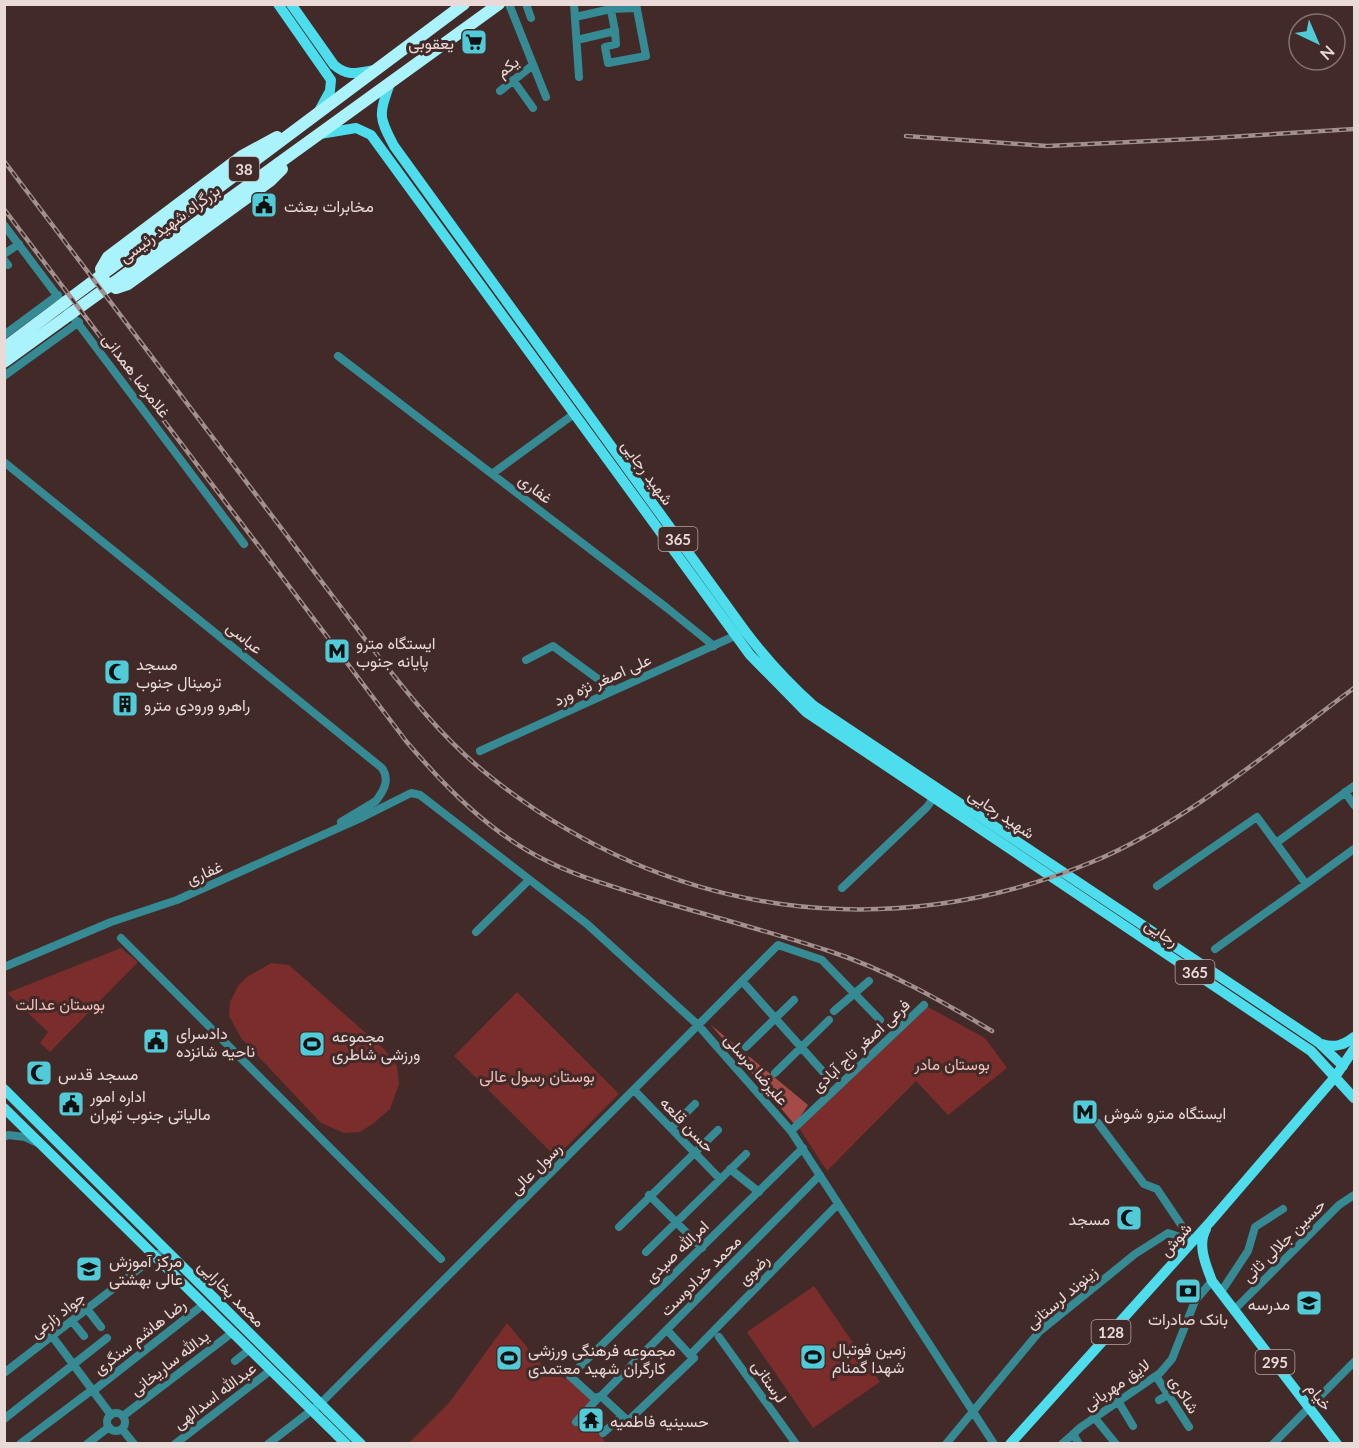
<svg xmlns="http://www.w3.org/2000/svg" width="1359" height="1448" font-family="Lato,Vazirmatn,sans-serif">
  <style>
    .green { fill: #7a2d2b }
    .forest { fill: #a44b47 }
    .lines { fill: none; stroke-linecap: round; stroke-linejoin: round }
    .minor { stroke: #368a93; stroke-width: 8 }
    .major { stroke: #4ddded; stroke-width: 10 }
    .highway { stroke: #abf3fc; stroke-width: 12 }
    .rail-casing { stroke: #a2908e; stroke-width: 4.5 }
    .rail { stroke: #412a28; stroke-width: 2; stroke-dasharray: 7; stroke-linecap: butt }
    .labels { text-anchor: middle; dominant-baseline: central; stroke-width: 6; stroke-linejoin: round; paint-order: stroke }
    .shield { fill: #412a28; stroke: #b7a5a3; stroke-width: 1.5 }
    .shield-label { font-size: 15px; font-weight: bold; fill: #e9dad8 }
    .poi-label { font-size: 16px; fill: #e9dad8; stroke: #412a28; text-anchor: start }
    .street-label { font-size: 16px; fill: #e9dad8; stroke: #412a28 }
    .park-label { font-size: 16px; fill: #f1beb9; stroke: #412a28 }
  </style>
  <rect width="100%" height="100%" fill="#412a28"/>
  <path class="green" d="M121 948 138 962 50 1052 40 1043 48 1032 7 993Z
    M271 963 289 965 385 1050 397 1066 399 1084 390 1109 374 1123 360 1132 344 1133 321 1123 241 1038 229 1016 230 1002 238 986 247 977Z
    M517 992 619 1094 556 1157 454 1056Z
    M926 1006 985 1038 1007 1068 948 1115 916 1081 827 1171 799 1128Z
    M814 1286 880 1382 813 1428 747 1332Z
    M507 1323 547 1371 553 1369 565 1379 567 1377 593 1400 580 1410 607 1444H408L449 1403Z"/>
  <path class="forest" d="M711 1025 808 1105 795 1125Z"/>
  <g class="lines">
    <path class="minor" d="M509 4 546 97
      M526 4 531 18
      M574 4 579 77
      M610 5 615 31
      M575 17 611 9 636 8
      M577 40 615 31 616 44 605 47 608 63 646 56 636 4
      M513 80 533 108
      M500 91 533 65
      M4 225 244 544
      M4 254 19 244
      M4 260 8 265
      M4 335 58 295
      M338 356 667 608 714 646
      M4 376 79 322
      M4 462 382 768C390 780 384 790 376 801L341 822
      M492 474 574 414
      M526 660 553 646 613 690
      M480 751 739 634
      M1345 792 1354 805
      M1276 843 1354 786
      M1157 886 1257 817 1306 884 1354 849
      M842 888 927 807 934 797
      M476 932 529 880
      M121 938 441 1259
      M1215 949 1306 884
      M4 967 111 922 177 900 363 817 411 793 420 795 587 924 698 1025 791 1131 994 1444
      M742 981 825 1074
      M834 1011 869 981
      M746 1047 794 1000
      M775 1073 829 1020
      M634 1090 720 1179
      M1098 1123 1144 1184 1157 1189 1192 1241
      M671 1128 695 1104
      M791 1131 924 1005
      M4 1137 8 1135 25 1137 38 1143
      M730 1169 759 1192
      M649 1195 702 1248
      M619 1227 718 1130
      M646 1252 746 1154
      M1221 1292 1248 1251 1255 1227 1283 1209
      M87 1309 101 1327
      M1234 1310 1339 1205 1354 1195
      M72 1321 84 1336
      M667 1330 690 1355
      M52 1336 111 1415
      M719 1337 796 1444
      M690 1355 694 1358 628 1421 601 1396 594 1398 570 1376 803 1148
      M690 1355 838 1204
      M235 1361 250 1349
      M4 1373 158 1254
      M1156 1376 1189 1427
      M93 1391 204 1304
      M601 1396 820 1175
      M1159 1400 1168 1395
      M1118 1401 1133 1426
      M107 1422a9 9 0 1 1 18 0a9 9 0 1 1-18 0Z
      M123 1416 233 1332
      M1094 1417 1116 1444
      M4 1419 107 1338
      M576 1422 598 1398
      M122 1429 134 1444
      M603 1433 622 1416
      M1073 1434 1079 1444
      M20 1444 92 1390
      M87 1444 109 1427
      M175 1444 271 1370
      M268 1444 321 1403 778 945 822 960 880 1020
      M946 1444 1039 1332 1135 1254 1168 1233 1193 1241
      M1062 1444 1081 1427 1160 1373 1172 1359 1195 1301 1212 1281
      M1273 1444 1354 1362"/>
    <path class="major" d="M278 4 331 80 330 91 318 113
      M291 4 334 65C348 77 357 73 375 70
      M390 83C379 115 378 116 394 146L745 631C766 659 788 683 814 706L1318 1042 1343 1066
      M320 134 356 128 371 135 750 655 806 712 1311 1051 1354 1098
      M1322 1044C1335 1048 1344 1045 1354 1037
      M4 1089 361 1444
      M4 1108 346 1444
      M1206 1229C1197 1245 1206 1265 1212 1281L1337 1444
      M1010 1444 1211 1221 1335 1077 1354 1049"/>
    <path class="highway" d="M277 137 242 156 108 257 101 269 104 281 116 288 128 284 270 181 282 169
      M4 348 464 4
      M4 362 499 4"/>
    <defs>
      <path id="rail" d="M906 136 1047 146 1213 138 1354 129
        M4 161 365 639C404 689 442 739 492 778 667 917 887 947 1092 862 1186 823 1273 748 1354 688
        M4 209 406 741C446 788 491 834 547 861 578 877 612 886 646 897 706 915 768 931 829 951 887 970 940 1000 992 1031"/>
    </defs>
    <use href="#rail" class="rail-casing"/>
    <use href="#rail" class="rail"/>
  </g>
  <defs>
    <symbol id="supermarket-square" viewBox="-11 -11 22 22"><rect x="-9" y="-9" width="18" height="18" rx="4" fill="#52cbd9" stroke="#412a28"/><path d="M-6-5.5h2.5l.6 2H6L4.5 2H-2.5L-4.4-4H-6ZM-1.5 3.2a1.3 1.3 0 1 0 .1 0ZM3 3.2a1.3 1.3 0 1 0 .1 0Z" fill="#111"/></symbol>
    <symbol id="civic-square" viewBox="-11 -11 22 22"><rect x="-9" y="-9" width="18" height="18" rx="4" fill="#52cbd9" stroke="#412a28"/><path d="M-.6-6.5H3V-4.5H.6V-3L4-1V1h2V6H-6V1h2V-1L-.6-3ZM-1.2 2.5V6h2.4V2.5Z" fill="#111"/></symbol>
    <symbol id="metro-square" viewBox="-11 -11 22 22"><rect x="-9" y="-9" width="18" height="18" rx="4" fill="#52cbd9" stroke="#412a28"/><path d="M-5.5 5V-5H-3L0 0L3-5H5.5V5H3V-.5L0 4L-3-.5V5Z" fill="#111"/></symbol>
    <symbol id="mosque-square" viewBox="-11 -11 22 22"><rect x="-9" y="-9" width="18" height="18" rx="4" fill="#52cbd9" stroke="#412a28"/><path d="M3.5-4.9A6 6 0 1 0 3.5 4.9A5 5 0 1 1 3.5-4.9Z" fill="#111"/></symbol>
    <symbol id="building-square" viewBox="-11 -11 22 22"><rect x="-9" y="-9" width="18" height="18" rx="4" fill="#52cbd9" stroke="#412a28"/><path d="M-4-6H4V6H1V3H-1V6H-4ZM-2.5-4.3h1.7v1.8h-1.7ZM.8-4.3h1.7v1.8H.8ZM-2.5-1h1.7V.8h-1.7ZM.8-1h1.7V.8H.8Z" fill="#111"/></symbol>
    <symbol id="stadium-square" viewBox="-11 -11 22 22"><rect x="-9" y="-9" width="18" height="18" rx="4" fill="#52cbd9" stroke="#412a28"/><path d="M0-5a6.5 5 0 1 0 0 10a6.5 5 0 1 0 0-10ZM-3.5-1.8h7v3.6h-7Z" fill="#111"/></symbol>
    <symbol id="university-square" viewBox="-11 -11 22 22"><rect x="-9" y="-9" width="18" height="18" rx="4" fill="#52cbd9" stroke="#412a28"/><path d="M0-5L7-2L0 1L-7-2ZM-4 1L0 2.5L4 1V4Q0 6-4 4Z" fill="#111"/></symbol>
    <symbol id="bank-square" viewBox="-11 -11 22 22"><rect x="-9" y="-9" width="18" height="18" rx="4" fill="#52cbd9" stroke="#412a28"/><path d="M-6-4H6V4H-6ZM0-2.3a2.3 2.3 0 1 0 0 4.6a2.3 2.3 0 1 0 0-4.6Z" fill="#111"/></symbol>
    <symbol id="school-square" viewBox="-11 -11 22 22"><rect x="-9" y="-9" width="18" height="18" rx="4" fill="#52cbd9" stroke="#412a28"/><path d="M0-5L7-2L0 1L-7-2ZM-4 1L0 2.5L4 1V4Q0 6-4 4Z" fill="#111"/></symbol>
    <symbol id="temple-square" viewBox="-11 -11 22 22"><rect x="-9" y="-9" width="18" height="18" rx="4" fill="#52cbd9" stroke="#412a28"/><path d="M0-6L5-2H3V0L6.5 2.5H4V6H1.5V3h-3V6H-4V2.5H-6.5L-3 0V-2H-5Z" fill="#111"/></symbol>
  </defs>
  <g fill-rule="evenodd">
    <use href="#supermarket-square" x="459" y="27" width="30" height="30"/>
    <use href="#civic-square" x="249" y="190" width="30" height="30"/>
    <use href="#metro-square" x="322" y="636" width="30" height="30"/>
    <use href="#mosque-square" x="102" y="657" width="30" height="30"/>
    <use href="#building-square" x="110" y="689" width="30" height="30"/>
    <use href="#civic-square" x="141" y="1026" width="30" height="30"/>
    <use href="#stadium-square" x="297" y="1029" width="30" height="30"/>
    <use href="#mosque-square" x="24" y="1058" width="30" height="30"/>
    <use href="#civic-square" x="56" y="1089" width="30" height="30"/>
    <use href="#metro-square" x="1070" y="1097" width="30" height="30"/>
    <use href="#mosque-square" x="1114" y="1203" width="30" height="30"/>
    <use href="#university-square" x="74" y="1254" width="30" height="30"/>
    <use href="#bank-square" x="1173" y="1276" width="30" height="30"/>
    <use href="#school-square" x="1294" y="1288" width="30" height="30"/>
    <use href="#stadium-square" x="798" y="1342" width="30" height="30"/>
    <use href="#stadium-square" x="494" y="1343" width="30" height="30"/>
    <use href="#temple-square" x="576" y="1405" width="30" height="30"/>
  </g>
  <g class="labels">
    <g class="shield">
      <rect x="229" y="157" width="30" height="24" rx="4.5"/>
      <rect x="658.5" y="527" width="39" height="24" rx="4.5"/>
      <rect x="1175.5" y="960" width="39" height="24" rx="4.5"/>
      <rect x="1091.5" y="1320" width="39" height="24" rx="4.5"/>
      <rect x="1255.5" y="1350" width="39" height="24" rx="4.5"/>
    </g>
    <g class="shield-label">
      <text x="244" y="169">38</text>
      <text x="678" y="539">365</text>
      <text x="1195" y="972">365</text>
      <text x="1111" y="1332">128</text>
      <text x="1275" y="1362">295</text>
    </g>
    <g class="poi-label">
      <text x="454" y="42" text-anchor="end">یعقوبی</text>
      <text x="284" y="205">مخابرات بعثت</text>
      <text x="356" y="642">ایستگاه مترو<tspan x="356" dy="18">پایانه جنوب</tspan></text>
      <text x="136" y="663">مسجد<tspan x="136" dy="18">ترمینال جنوب</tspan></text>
      <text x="144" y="704">راهرو ورودی مترو</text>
      <text x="176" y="1032">دادسرای<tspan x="176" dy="18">ناحیه شانزده</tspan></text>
      <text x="332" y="1035">مجموعه<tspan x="332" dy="18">ورزشی شاطری</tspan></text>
      <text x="58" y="1073">مسجد قدس</text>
      <text x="90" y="1095">اداره امور<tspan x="90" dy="18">مالیاتی جنوب تهران</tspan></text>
      <text x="1104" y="1112">ایستگاه مترو شوش</text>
      <text x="1110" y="1218" text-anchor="end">مسجد</text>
      <text x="109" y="1260">مرکز آموزش<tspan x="109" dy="18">عالی بهشتی</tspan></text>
      <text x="1290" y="1303" text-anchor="end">مدرسه</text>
      <text x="1188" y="1318" text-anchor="middle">بانک صادرات</text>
      <text x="832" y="1348">زمین فوتبال<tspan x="832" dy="18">شهدا گمنام</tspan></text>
      <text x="528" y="1349">مجموعه فرهنگی ورزشی<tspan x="528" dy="18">کارگران شهید معتمدی</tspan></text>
      <text x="610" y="1420">حسینیه فاطمیه</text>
    </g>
    <g class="street-label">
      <text transform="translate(507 66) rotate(-38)">یکم</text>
      <text transform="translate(169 223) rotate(-36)">بزرگراه شهید رئیسی</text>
      <text transform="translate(137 375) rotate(53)">غلامرضا همدانی</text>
      <text transform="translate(648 472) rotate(54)">شهید رجایی</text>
      <text transform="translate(536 488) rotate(37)">غفاری</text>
      <text transform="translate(245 637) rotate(39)">عباسی</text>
      <text transform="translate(602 679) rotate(-24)">علی اصغر نژه ورد</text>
      <text transform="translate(1002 813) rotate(34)">شهید رجایی</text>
      <text transform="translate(204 872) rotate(-23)">غفاری</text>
      <text transform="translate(1162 932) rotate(34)">رجایی</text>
      <text transform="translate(860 1045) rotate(-43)">فرعی اصغر تاج آبادی</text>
      <text transform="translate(757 1069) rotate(49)">علیرضا مرسلی</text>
      <text transform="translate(688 1124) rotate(46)">حسن قلعه</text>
      <text transform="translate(535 1168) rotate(-45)">رسول عالی</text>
      <text transform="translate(1175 1239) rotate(-48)">شوش</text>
      <text transform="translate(1283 1240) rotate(-45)">حسین جلالی ثانی</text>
      <text transform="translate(676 1251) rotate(-44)">امرالله صیدی</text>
      <text transform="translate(753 1269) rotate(-45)">رضوی</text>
      <text transform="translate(700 1275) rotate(-45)">محمد خدادوست</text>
      <text transform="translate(232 1293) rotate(45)">محمد بخارایی</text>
      <text transform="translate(1061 1297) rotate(-40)">زینوند لرستانی</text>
      <text transform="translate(57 1314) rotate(-38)">جواد زارعی</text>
      <text transform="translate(139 1336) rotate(-38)">رضا هاشم سنگری</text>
      <text transform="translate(169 1362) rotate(-38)">یدالله ساریخانی</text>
      <text transform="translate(770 1381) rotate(55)">لرستانی</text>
      <text transform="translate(1116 1384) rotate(-35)">لایق مهربانی</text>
      <text transform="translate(1185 1394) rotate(58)">شاکری</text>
      <text transform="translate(214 1395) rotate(-37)">عبدالله اسدالهی</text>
      <text transform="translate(1320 1396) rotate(52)">خیام</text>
    </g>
    <g class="park-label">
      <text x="60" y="1003">بوستان عدالت</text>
      <text x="952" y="1063">بوستان مادر</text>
      <text x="537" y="1075">بوستان رسول عالی</text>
    </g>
  </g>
  <rect width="1359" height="1448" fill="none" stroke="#e9dad8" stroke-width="12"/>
  <g transform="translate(1317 42) rotate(136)"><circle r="28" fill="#412a28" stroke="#84706e" stroke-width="1.5"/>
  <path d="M0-4.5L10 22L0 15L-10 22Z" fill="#52cbd9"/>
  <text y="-9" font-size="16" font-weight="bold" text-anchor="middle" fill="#e9dad8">N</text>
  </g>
</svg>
